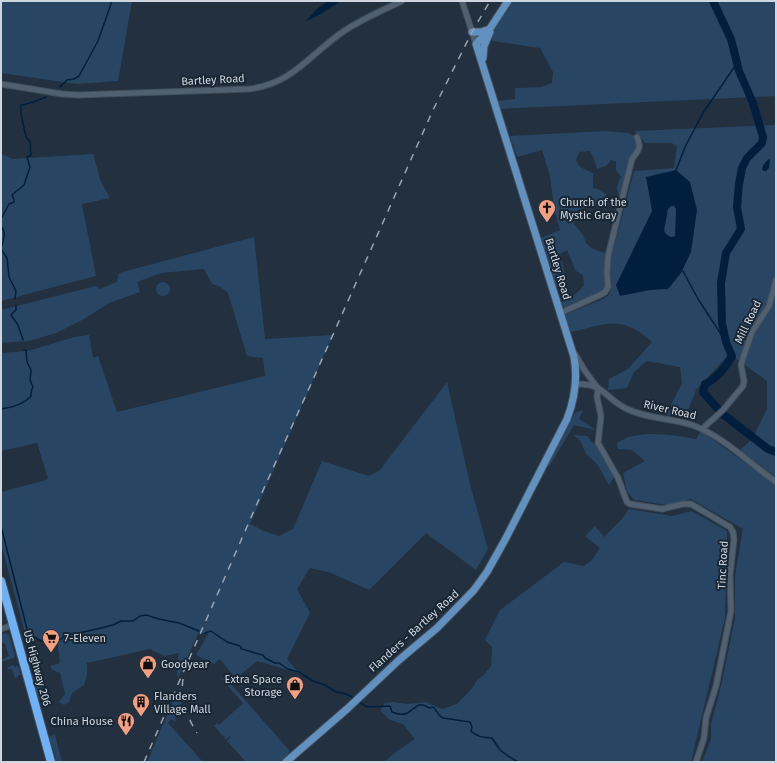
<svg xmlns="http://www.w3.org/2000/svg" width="777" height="763" font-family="'Fira Sans',sans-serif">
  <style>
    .green { fill: #284664 }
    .water { fill: #001f3e; fill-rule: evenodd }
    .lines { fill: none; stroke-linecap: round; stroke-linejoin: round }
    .stream { stroke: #001f3e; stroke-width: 1.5 }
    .river { stroke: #001f3e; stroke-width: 8 }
    .minor-casing { stroke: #424d59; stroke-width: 7 }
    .major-casing { stroke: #424d59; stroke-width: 9 }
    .highway-casing { stroke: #424d59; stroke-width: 10 }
    .minor { stroke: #506070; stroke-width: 5 }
    .major { stroke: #6391bf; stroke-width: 7 }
    .highway { stroke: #6fb1f4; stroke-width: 8 }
    .rail { stroke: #9ba5b1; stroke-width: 1.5; stroke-dasharray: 7 7; stroke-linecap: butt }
    .labels { text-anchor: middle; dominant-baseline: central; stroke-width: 4; stroke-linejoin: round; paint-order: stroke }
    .street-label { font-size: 11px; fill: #ced6e0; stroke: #192634 }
    .poi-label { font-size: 11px; fill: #ced6e0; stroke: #192634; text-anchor: start }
  </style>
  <rect width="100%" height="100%" fill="#22303f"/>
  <path class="green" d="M1 1H132L118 81 77 84 1 73Z
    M511 1H776V96L498 109 497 101 515 99V88L541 87 552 83 553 72 540 48 493 41 490 38 494 27Z
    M776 125V477L740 450 752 439 767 409V381L729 354 696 390 686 416 666 415 682 383 680 367 647 361 634 372 627 388 608 390 609 379 628 369 652 342C621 314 607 324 571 332L564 315 601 300 609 295 611 288 610 269 611 253 616 239 634 171 674 168 677 147 672 143H645L639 135 634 131Z
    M606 131 629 133 634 136 638 144 630 158 621 198C615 190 616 186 621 177L616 170V162L611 160 606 166 597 169 593 156 590 151 579 152 576 161 580 167 593 173V188C602 190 606 193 610 200L608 204 603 207C592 204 582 207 573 214L574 224 583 235 586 243 593 249 605 253 606 257 604 272 606 286 599 293 562 308 560 302 577 293 584 285 583 275 576 271 567 250 560 254 566 279 555 286 541 238 560 230 554 208 550 176 542 150 517 157 510 136Z
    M1 154 13 159 93 154 101 182 110 198 82 204 96 276 1 301Z
    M254 237 265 339 333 335 250 524 264 531 279 536 293 529 322 461 369 476 380 470 447 382 470 484 488 549 476 570 426 533 369 590 331 573 310 568 297 589 310 613 287 659 299 673 257 661 239 676 243 688 220 659 214 664 196 655 208 634 199 632 178 678C176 668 177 662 179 653L164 656 150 649 87 663V675L84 685 72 693 69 702 64 705 59 702 65 694 60 673 52 670 50 666 60 663 57 639 27 640 1 544V492L46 480 48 478 37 443 1 451V353L28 351 74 337 89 335 93 358 98 356 117 412 265 376 263 358 247 356 228 293 221 287 212 284 204 269 161 273 137 282 140 292 109 303 84 319 56 333 29 341 1 343V310L96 286 99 289 117 282 119 273Z
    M156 289a7 7 0 1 1 14 0a7 7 0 1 1-14 0Z
    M583 410 579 419 596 430 574 425 550 465 544 469 569 422 576 412Z
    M701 431 776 485V762H702L711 739V724L721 686 735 618V576L743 529 691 499 667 505 634 500 627 491 623 473 645 461 632 450 618 449 617 443C621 441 625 438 629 437 650 431 674 435 696 439Z
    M573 435 587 436 595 445 614 477 609 485 597 464 586 454 580 440Z
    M629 509 672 516 692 511 727 531 725 618 691 762H384L397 751 415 739 403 724 390 720 380 710 385 703 393 702 408 704 426 702 442 709 457 704 474 686 477 680 484 675 491 666 492 647 485 640 500 610 564 562 584 566 591 561 600 548 585 536 595 526 604 537 622 519Z
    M1 633H5L9 635 15 655 14 658 1 662V660L9 656 5 644 1 642V635L5 633Z
    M13 665 15 667 18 666 21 675H18V677L15 678 12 669H8L7 668Z
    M221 678 230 683 289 750V754L280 762H246L227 741 231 737 230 736 226 739 224 738 225 737 224 735 223 736 214 726 217 723 219 725 243 703Z
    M34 680 41 682 44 694 39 700 33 682Z
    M181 688 182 702 175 717 176 722 171 719 168 723 203 762H147L178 690Z
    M54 734 55 735 62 762H57L49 737Z"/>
  <path class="water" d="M329 1H341L319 15 306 21 318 8Z
    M770 159 769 168 766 171H763L762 168C764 164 766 160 770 159Z
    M676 170 690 182 697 210 691 252 681 273 668 289 650 290 620 296 616 285 652 211 646 177ZM671 206H674L676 209 675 236 671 237C661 232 665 229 666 220 667 216 667 213 668 209Z"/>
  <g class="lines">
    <path class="stream" d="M60 87 67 80 74 79 79 76 98 41 112 1
      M676 170 686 145 703 113 737 63
      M1 219 9 204 14 202V200L12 195 24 185 30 167 27 157 31 155C30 151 31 146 30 142 29 140 27 139 26 137 25 130 19 111 21 105 31 104 37 100 46 97
      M1 226C7 233 3 240 1 249L7 258 9 277 16 291 15 299
      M683 271 698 299 726 342
      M16 305V310L11 315 18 325 23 340
      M1 409C12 407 23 405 31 396V392L33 387 30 380 31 370 27 362 26 350H24
      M1 526 28 633 41 641 60 640 67 634H75L101 628 113 625 121 621H133L140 616 146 615 159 619 179 623 199 631
      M205 633 211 631 227 642 240 646 241 647V649C249 650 255 654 263 655L265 658 275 663H279L288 669 299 672 313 681 325 685 336 692 346 694 354 698
      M359 702 367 707 390 706 392 712C415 722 412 696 429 708L433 707C437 710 438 716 443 718L470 722 472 727 471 731C476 736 485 738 492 738L500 750 508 756 518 762"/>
    <path class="river" d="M713 1 731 39 739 71 753 103 763 137 762 143 747 158 742 168 739 184 737 207 741 229 726 253 721 283 722 323 726 342 732 356C727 366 715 380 705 384L703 392 718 409
      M724 415 768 449 776 452"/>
    <defs>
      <path id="minor" d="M462 1 476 44
        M1 84 62 94 78 95 249 89C293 84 310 54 344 31 362 19 383 10 402 1
        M560 313 600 295 605 292 608 287 607 273 608 256 632 159C638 150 642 149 637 137
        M575 354 585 371 597 387
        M576 384C605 383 605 399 627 409 647 419 671 418 692 425 721 435 751 464 776 482
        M598 388 597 397 601 416 598 443 618 478 627 502 630 504 662 509 683 504H691L730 527 733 532 734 539 730 575 731 611 716 686 706 718 704 738 696 762
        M702 429 723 410 743 386 744 381 741 365 743 358 752 332 769 306 776 280
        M1 629 13 625"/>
      <path id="major" d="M472 32H481L487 30
        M483 58 484 46 490 32
        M286 762 347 709 399 660 437 628 474 590 487 572 506 538 567 419C575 398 578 379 574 357L476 44 491 27 508 1"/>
      <path id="highway" d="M1 581 51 762"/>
    </defs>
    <use href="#minor" class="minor-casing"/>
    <use href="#major" class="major-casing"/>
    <use href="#highway" class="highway-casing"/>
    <use href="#minor" class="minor"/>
    <use href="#major" class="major"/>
    <use href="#highway" class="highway"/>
    <path class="rail" d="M183 679C180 699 187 717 197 733
      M144 762 260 497 311 384 433 110 472 32 490 1"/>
  </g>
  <defs>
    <symbol id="church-pin" viewBox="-11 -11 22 30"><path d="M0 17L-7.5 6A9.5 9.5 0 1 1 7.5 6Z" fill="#f39f82" stroke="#192634"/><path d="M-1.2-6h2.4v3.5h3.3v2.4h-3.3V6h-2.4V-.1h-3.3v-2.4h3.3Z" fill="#111"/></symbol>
    <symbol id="supermarket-pin" viewBox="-11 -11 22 30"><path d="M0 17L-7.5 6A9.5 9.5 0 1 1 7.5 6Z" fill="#f39f82" stroke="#192634"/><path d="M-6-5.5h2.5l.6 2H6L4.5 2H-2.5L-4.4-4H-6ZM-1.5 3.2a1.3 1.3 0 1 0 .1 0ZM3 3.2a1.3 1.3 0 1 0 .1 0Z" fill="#111"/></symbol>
    <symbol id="shop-pin" viewBox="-11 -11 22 30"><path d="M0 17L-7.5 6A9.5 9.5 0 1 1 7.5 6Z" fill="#f39f82" stroke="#192634"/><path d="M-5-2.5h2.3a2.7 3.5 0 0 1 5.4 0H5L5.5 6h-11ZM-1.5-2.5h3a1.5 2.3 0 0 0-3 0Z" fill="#111"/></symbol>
    <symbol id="building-pin" viewBox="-11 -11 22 30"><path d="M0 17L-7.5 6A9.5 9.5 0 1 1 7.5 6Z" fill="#f39f82" stroke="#192634"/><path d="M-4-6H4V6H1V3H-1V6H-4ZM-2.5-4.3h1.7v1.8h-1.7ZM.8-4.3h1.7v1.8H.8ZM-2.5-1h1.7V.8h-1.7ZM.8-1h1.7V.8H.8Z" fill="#111"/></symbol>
    <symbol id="restaurant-pin" viewBox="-11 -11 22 30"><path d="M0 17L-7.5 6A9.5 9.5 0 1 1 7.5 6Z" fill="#f39f82" stroke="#192634"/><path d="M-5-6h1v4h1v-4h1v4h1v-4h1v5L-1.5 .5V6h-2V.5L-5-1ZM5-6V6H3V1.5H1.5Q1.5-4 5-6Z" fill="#111"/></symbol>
  </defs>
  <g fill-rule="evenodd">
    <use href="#church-pin" x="537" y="198" width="20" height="27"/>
    <use href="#supermarket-pin" x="41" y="628" width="20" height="27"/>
    <use href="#shop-pin" x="138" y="654" width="20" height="27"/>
    <use href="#shop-pin" x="285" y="675" width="20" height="27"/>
    <use href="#building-pin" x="131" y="692" width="20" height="27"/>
    <use href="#restaurant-pin" x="116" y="711" width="20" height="27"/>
  </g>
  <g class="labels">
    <g class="street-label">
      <text transform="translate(213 80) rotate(-3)">Bartley Road</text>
      <text transform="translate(558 269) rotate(73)">Bartley Road</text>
      <text transform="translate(748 322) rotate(-64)">Mill Road</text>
      <text transform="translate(670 410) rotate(13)">River Road</text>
      <text transform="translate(723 565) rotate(-87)">Tinc Road</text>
      <text transform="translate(414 631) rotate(-42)">Flanders - Bartley Road</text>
      <text transform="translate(37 668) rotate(75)">US Highway 206</text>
    </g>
    <g class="poi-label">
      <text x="560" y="202">Church of the<tspan x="560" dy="13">Mystic Gray</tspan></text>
      <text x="64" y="638">7-Eleven</text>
      <text x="161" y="664">Goodyear</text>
      <text x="282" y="679" text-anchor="end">Extra Space<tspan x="282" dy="13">Storage</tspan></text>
      <text x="154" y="696">Flanders<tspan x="154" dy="13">Village Mall</tspan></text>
      <text x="113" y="721" text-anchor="end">China House</text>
    </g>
  </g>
  <rect width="777" height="763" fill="none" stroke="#ced6e0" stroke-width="4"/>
</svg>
